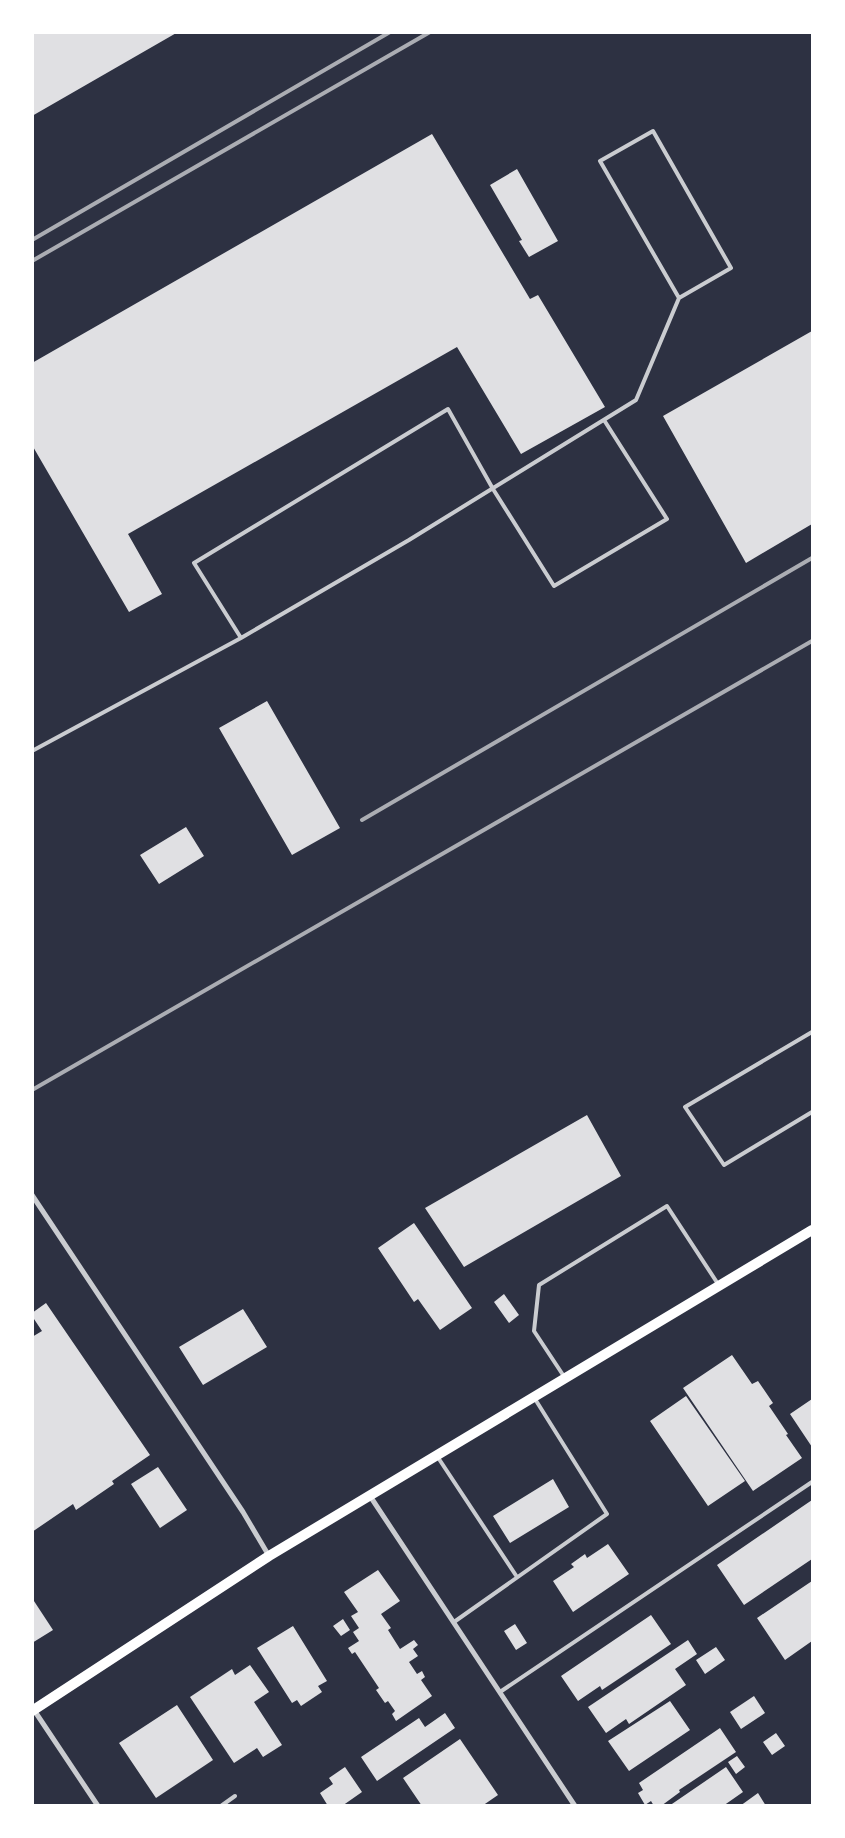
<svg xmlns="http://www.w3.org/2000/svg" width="845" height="1838" font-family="'Titillium Web',sans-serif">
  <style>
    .building { fill: #e0e0e3 }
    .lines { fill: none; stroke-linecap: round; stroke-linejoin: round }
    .service { stroke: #caccd0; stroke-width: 4 }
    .minor { stroke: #caccd0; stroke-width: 5 }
    .secondary { stroke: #fff; stroke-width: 10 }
    .rail { stroke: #abadb3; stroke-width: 4 }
  </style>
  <rect width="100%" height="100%" fill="#2d3142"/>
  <path class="building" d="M32 32H178L32 116Z
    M432 134 530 299 538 295 605 407 521 454 457 347 128 534 162 594 129 612 32 445V363Z
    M517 169 558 241 529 257 519 241 522 240 490 185Z
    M812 331V524L746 563 663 416Z
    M267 701 340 828 292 855 219 728Z
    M186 827 204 856 159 884 140 855Z
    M587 1115 621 1176 464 1267 425 1208Z
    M414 1223 472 1308 440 1330 418 1299 414 1302 378 1248Z
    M504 1294 519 1315 509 1323 494 1302Z
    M46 1303 150 1455 112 1481 114 1484 76 1510 73 1504 32 1532V1337L42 1331 32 1316V1313Z
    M243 1309 267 1347 203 1385 179 1347Z
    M732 1355 752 1384 758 1381 773 1403 769 1406 788 1434 786 1435 802 1458 753 1491 683 1388Z
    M686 1396 745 1481 708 1506 650 1421Z
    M812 1399V1447L790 1414Z
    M158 1467 187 1510 160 1528 131 1484Z
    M553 1479 569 1507 510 1543 493 1516Z
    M812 1500V1559L744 1605 717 1565Z
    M608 1544 629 1574 573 1612 553 1581 574 1567 571 1564 585 1554 587 1558Z
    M378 1570 400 1601 381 1614 391 1628 388 1630 400 1649 414 1640 418 1645 413 1649 418 1656 409 1662 417 1674 422 1671 425 1677 421 1680 432 1696 396 1721 392 1714 395 1711 388 1701 385 1703 376 1690 379 1688 355 1652 352 1654 348 1648 359 1641 353 1632 359 1628 351 1616 358 1612 344 1592Z
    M812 1581V1641L785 1660 757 1618Z
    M32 1598 53 1630 32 1643Z
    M651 1615 671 1644 602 1690 600 1686 578 1701 561 1676Z
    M343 1619 350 1630 341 1636 333 1626Z
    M515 1624 527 1643 516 1650 504 1631Z
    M293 1626 327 1681 318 1686 322 1692 301 1706 297 1700 292 1703 257 1648Z
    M688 1640 697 1654 675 1669 686 1685 629 1724 626 1719 606 1733 588 1707Z
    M716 1647 725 1660 705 1674 696 1660Z
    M250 1665 269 1692 254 1702 282 1745 263 1757 257 1748 234 1763 190 1697 232 1669 235 1675Z
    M754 1696 765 1713 741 1729 730 1712Z
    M670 1701 690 1730 629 1771 608 1741Z
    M177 1705 213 1760 156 1798 119 1743Z
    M445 1713 455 1728 377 1781 361 1757 419 1718 425 1727Z
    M720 1728 736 1752 679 1790 680 1792 661 1806H654L651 1801 645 1805 638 1793 643 1790 639 1783Z
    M776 1733 785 1746 772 1755 763 1742Z
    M460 1739 498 1795 482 1806H422L403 1778Z
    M737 1756 745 1767 736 1774 728 1762Z
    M345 1767 362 1792 342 1806H328L320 1793 333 1784 329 1778Z
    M726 1767 743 1792 723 1806H669Z
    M758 1793 766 1806H740Z"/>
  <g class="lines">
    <path class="service" d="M241 638 194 563 448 409 493 489 554 586 667 519 604 420
      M32 751 241 638 409 540 636 400 679 298 731 268 653 131 600 161 679 298
      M812 1032 685 1107 724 1165 812 1112
      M565 1378 534 1331 539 1285 667 1206 718 1284
      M437 1456 517 1577
      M454 1622 607 1514 535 1399
      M500 1692 812 1482
      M221 1806 235 1796"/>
    <path class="minor" d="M32 1195 243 1512 269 1556
      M370 1496 575 1806
      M34 1710 98 1806"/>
    <path class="secondary" d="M32 1711 269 1556 812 1230"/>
    <path class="rail" d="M32 240 390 32
      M32 261 430 32
      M362 820 812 558
      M32 1090 812 641"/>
  </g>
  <rect width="845" height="1838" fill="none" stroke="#ffffff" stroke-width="68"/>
</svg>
